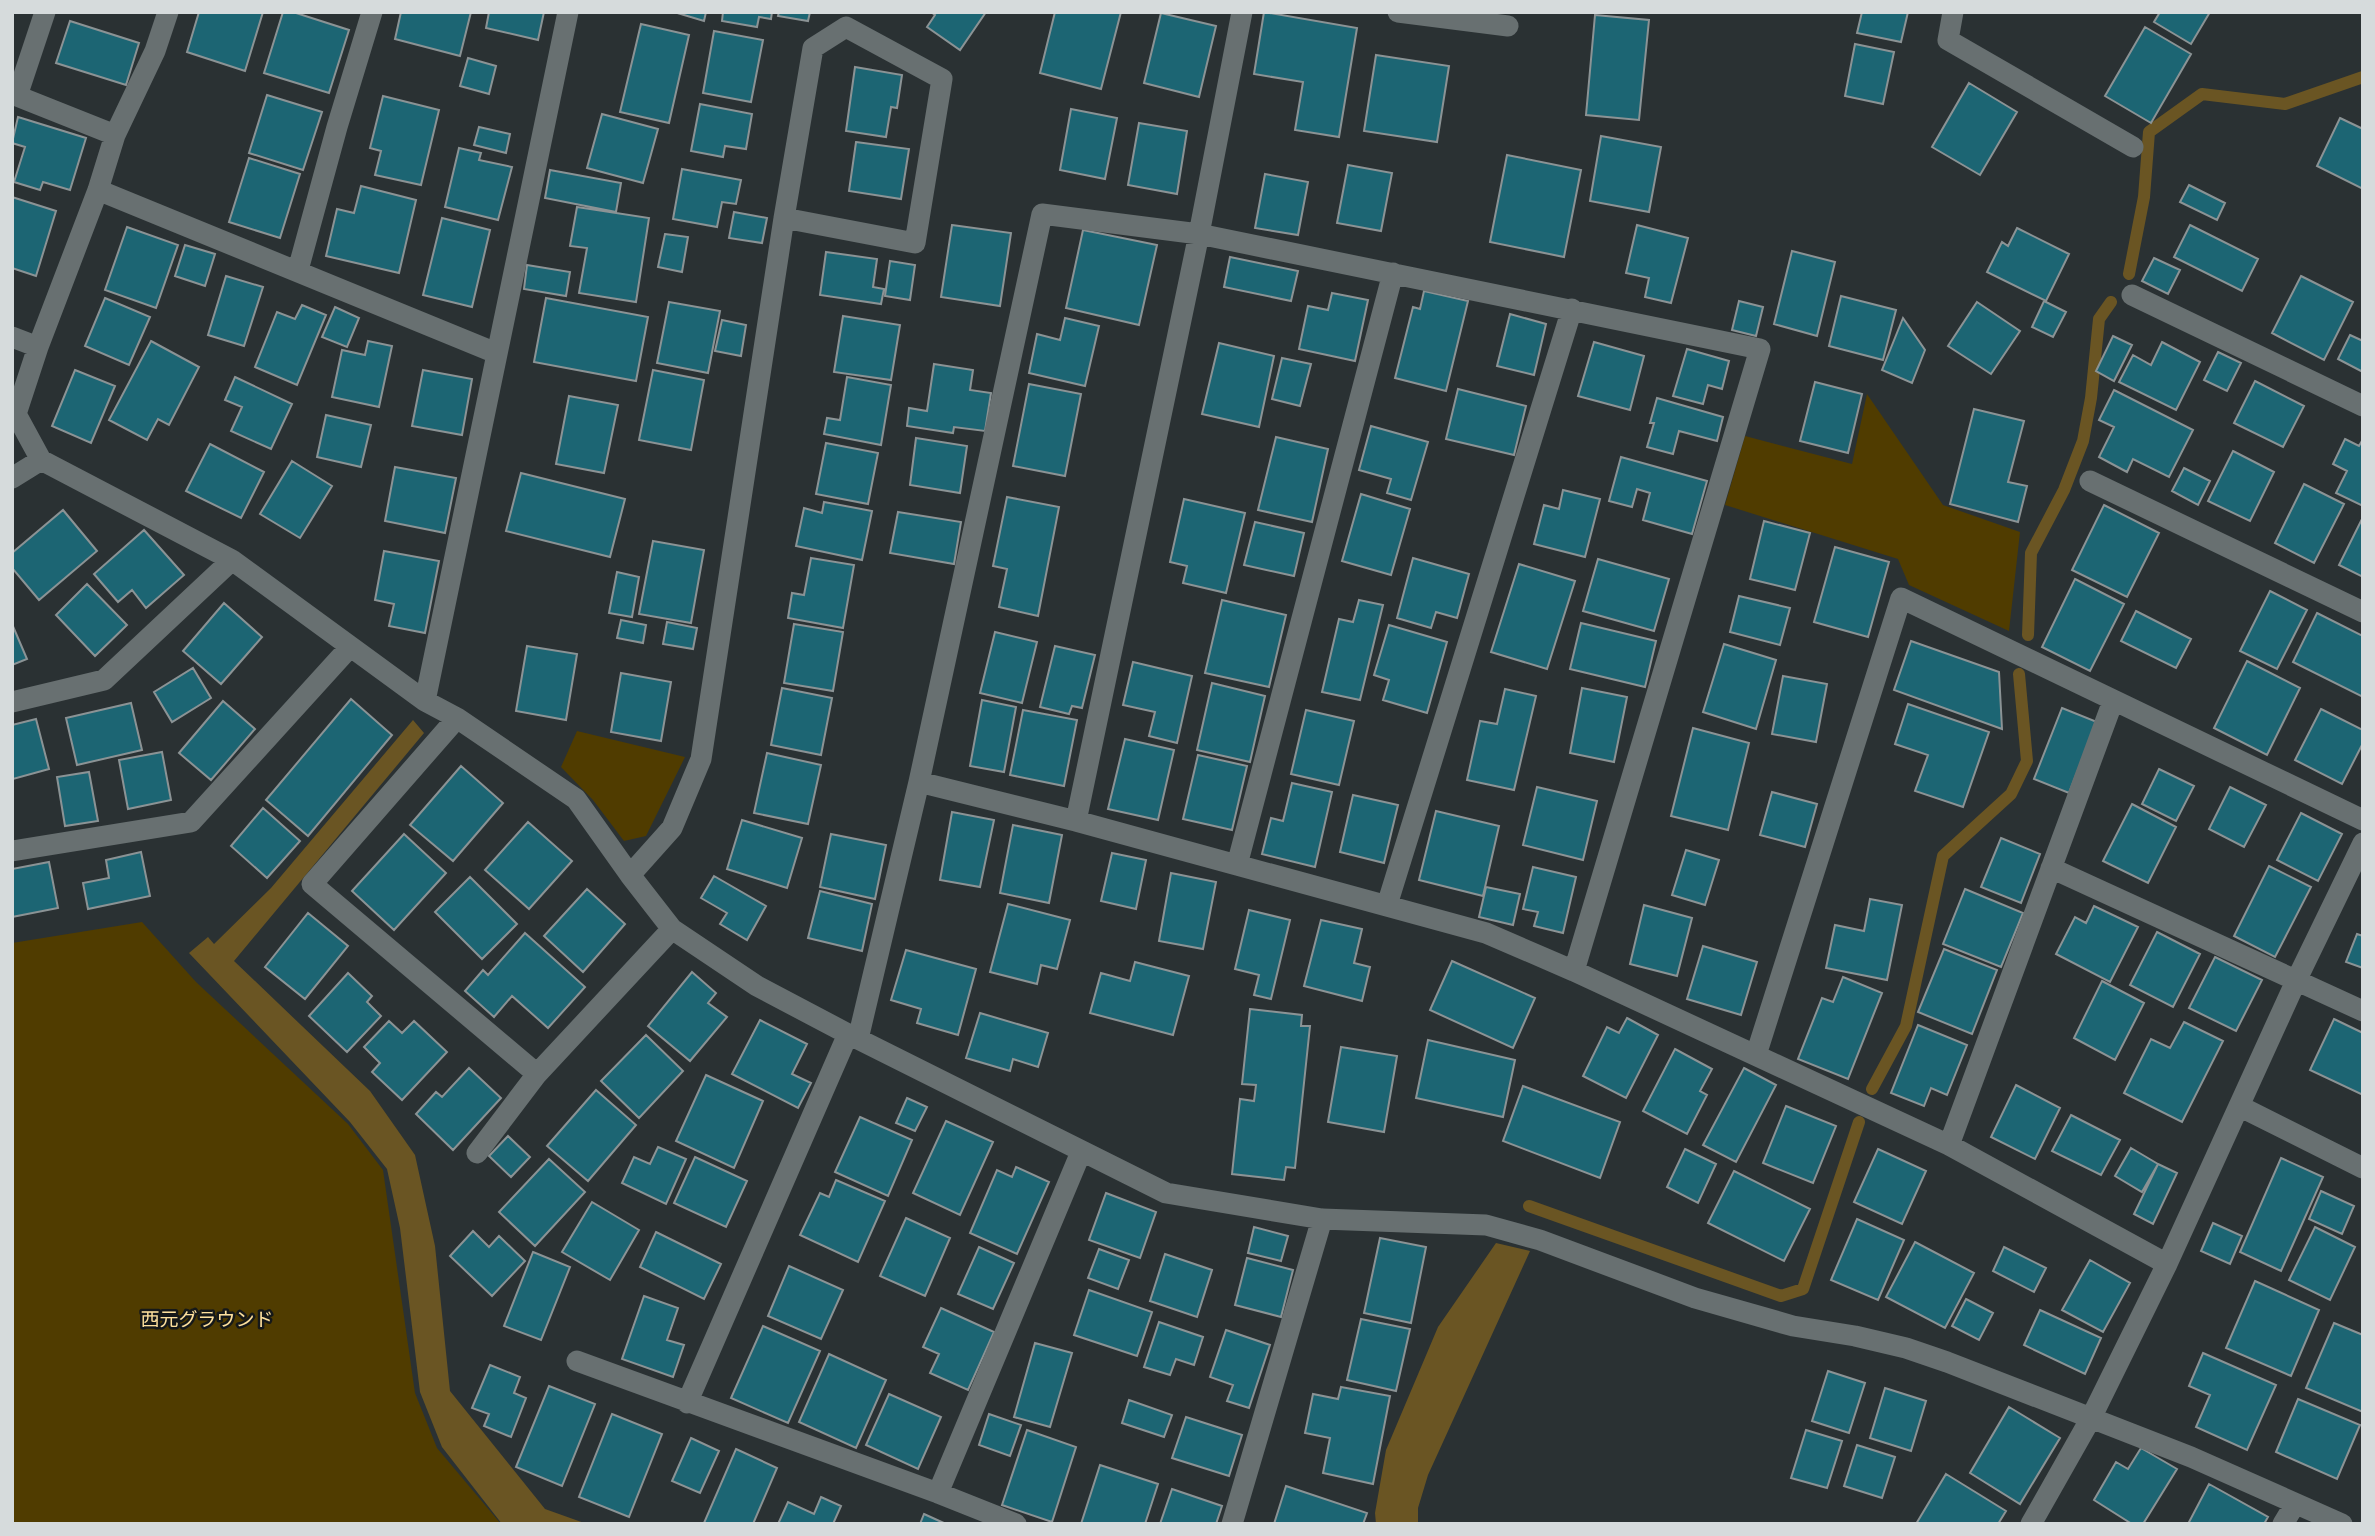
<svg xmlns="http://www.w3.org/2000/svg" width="2375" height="1536" font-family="Manrope,'Noto Sans JP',sans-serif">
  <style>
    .green { fill: #503c00 }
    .water { fill: #6a5523 }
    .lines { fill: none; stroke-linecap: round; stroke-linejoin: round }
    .stream { stroke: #6a5523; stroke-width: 12 }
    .building { fill: #1c6573; stroke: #8b9395; stroke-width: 2 }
    .street { stroke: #687071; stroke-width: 21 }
    .labels { text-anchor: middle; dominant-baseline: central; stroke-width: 5; stroke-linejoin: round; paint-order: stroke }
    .park-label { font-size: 19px; fill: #fee09d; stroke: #151819 }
  </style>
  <rect width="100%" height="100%" fill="#2a3133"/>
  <path class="green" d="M1867 394 1943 505 2020 532 2009 631 1909 585 1898 559 1725 505 1745 436 1852 464Z
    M577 731 685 757 646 836 624 841 593 800 561 767Z
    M142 922 196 982 348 1124 383 1170 415 1393 437 1448 501 1524H12V943Z"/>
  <path class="water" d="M413 720 424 733 234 961 370 1091 415 1155 435 1246 450 1391 545 1509 587 1524H502L442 1447 420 1392 400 1228 387 1169 350 1122 189 953 208 937 214 944 271 888Z
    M1496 1243 1530 1251 1428 1475 1418 1508V1524H1376L1375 1513 1386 1450 1438 1327Z"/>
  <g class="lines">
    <path class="stream" d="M2129 274 2144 197 2149 132 2202 94 2285 104 2363 77
      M2028 635 2031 553 2064 490 2083 441 2091 398 2099 319 2111 302
      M1872 1089 1906 1026 1943 856 2011 794 2027 761 2019 674
      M1529 1206 1781 1296 1803 1289 1859 1122"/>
  </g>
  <path class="building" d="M199 12H263L245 71 187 52Z
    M283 12H293L349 30 329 93 264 73Z
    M401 12H471L460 56 395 39Z
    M489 12H544L538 40 486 28Z
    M674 12H706L704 21Z
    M723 12H772L771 19 759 17 757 27 722 21Z
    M779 12H810L808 21 778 16Z
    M931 12H986L960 50 927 27 935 15Z
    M1055 12H1121L1101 89 1040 73Z
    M1264 12 1357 28 1339 137 1295 130 1303 82 1254 74Z
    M1862 12H1908L1901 42 1857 33Z
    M2160 12H2210L2191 44 2154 22Z
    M1161 13 1216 26 1199 97 1144 83Z
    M1595 15 1649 20 1639 120 1586 115Z
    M70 21 139 43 126 85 56 63Z
    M641 24 689 35 669 123 620 112Z
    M2145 27 2191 54 2151 123 2105 96Z
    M714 31 763 40 751 102 703 93Z
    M1855 44 1894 52 1883 104 1845 96Z
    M1376 55 1449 66 1437 142 1364 131Z
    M468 58 496 66 489 94 460 86Z
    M855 67 902 75 897 108 891 107 886 137 846 131Z
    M1969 83 2017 112 1980 175 1932 147Z
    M267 95 322 112 303 170 249 153Z
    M383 96 439 110 421 185 375 175 381 151 370 148Z
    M700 104 752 114 746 149 725 146 723 157 691 151Z
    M1071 109 1117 118 1105 179 1060 170Z
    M602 114 658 129 643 183 587 168Z
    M18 117 86 138 70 190 43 182 40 190 14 182 25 147 12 143Z
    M2340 118 2363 129V189L2317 166Z
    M1139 123 1187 131 1177 194 1128 185Z
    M479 127 510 134 506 153 474 145Z
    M1601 136 1661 147 1649 212 1590 201Z
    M856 142 909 149 901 199 849 191Z
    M459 148 481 153 479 160 512 167 498 220 445 207Z
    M1507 155 1581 170 1564 257 1490 242Z
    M249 158 300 174 280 238 229 222Z
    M1348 165 1392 173 1381 231 1337 223Z
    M682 169 741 180 736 204 722 202 717 227 673 219Z
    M550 170 621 183 616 212 545 198Z
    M1265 174 1308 182 1298 235 1255 228Z
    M2189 185 2225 203 2217 220 2180 202Z
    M361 186 416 200 399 273 326 256 337 209 354 213Z
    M12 197 56 211 36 276 12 268Z
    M577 207 649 218 636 302 579 293 587 248 570 246Z
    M734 212 767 218 762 243 729 238Z
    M442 218 490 230 472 307 423 295Z
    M952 225 1011 233 1000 306 941 297Z
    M1637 225 1688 238 1671 303 1645 297 1649 278 1626 273Z
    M2190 225 2258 259 2242 291 2174 257Z
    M127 227 178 245 156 308 105 290Z
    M2017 228 2069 254 2046 301 1987 272 2002 242 2008 246Z
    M1083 230 1157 245 1139 325 1066 308Z
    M665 234 688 237 682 272 658 267Z
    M185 245 215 254 205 286 175 276Z
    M1792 251 1835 262 1817 336 1774 324Z
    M826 252 877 259 873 287 884 289 881 304 820 295Z
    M1230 257 1298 271 1291 301 1224 287Z
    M2154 258 2180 270 2168 294 2142 281Z
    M890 261 915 265 910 300 885 296Z
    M527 265 570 272 566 296 524 289Z
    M226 276 263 287 244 346 208 335Z
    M2301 276 2353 302 2324 360 2272 333Z
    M1424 291 1468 301 1446 391 1395 378 1413 307 1420 309Z
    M1332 293 1368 300 1355 361 1299 349 1308 306 1328 310Z
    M1841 296 1896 310 1883 360 1829 346Z
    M105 298 150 317 129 365 85 346Z
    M546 298 648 317 636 381 534 362Z
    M1739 301 1763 307 1756 336 1732 330Z
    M2044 301 2066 312 2053 337 2032 327Z
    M669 302 720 311 708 373 657 363Z
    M1977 302 2020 331 1991 374 1948 346Z
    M302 305 326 315 297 385 255 367 277 312 295 319Z
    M335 307 359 318 347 347 322 337Z
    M1510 314 1546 324 1534 375 1497 366Z
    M843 316 900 325 891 380 834 372Z
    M1065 318 1099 326 1085 386 1029 373 1037 334 1060 340Z
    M1903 318 1925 350 1912 383 1882 370Z
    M722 320 746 325 741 356 715 351Z
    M2350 335 2363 341V372L2338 359Z
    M2113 336 2132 345 2114 381 2096 371Z
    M151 341 199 367 169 425 158 419 147 440 109 420Z
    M368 341 392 346 379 407 332 397 342 350 365 355Z
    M1594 342 1644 356 1630 410 1578 396Z
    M2162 342 2200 362 2176 410 2119 382 2133 355 2151 365Z
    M1219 343 1274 356 1259 427 1202 414Z
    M1687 349 1729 361 1722 389 1708 385 1703 404 1673 396Z
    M2218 352 2241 363 2227 391 2204 380Z
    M1282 358 1311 364 1300 406 1272 399Z
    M934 364 973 370 970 390 991 393 985 431 954 427 953 433 907 426 909 408 927 411Z
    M75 370 115 386 91 443 52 426Z
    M423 370 472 379 462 435 412 426Z
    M653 370 704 380 691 450 639 440Z
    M235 377 292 404 271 449 231 431 242 407 225 400Z
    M847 377 891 385 881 445 824 434 827 418 840 420Z
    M2255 381 2304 406 2283 447 2234 423Z
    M1815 382 1862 394 1848 453 1800 441Z
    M1029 384 1081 394 1065 476 1013 466Z
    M1458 389 1526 406 1514 455 1446 439Z
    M2114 390 2193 430 2169 477 2133 459 2127 472 2099 457 2114 427 2099 420Z
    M569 396 618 405 604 473 556 464Z
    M1657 398 1723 417 1717 441 1679 431 1673 454 1647 447 1654 423H1650Z
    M1974 409 2024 421 2008 482 2027 486 2018 522 1950 504Z
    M326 415 371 425 361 467 317 457Z
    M1371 426 1428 442 1411 500 1387 493 1391 479 1359 470Z
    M1276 437 1328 449 1312 522 1258 510Z
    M916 438 967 446 960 493 910 485Z
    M2345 439 2359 446 2363 439V506L2336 493 2347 471 2333 464Z
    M826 443 878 453 868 504 816 494Z
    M210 444 264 472 241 518 186 491Z
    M2233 451 2274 472 2250 521 2208 501Z
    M1621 457 1707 481 1692 534 1643 520 1650 493 1637 489 1632 507 1609 501Z
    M292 461 332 486 300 538 260 514Z
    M395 467 456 478 445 533 385 521Z
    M2184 468 2210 481 2198 505 2172 491Z
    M521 473 625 499 610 557 506 531Z
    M2304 484 2344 504 2314 563 2275 543Z
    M1563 490 1600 499 1585 557 1534 544 1544 505 1559 509Z
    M1361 494 1410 509 1391 575 1342 561Z
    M1007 497 1059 507 1038 616 999 607 1007 569 993 566Z
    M1184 499 1245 513 1226 593 1183 583 1187 566 1170 562Z
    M824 502 872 511 862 560 796 546 804 508 822 513Z
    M2104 505 2159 533 2127 597 2072 570Z
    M63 510 97 551 39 600 12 568V553Z
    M898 512 961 522 954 564 890 553Z
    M2363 517V577L2339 565Z
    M1764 521 1810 533 1795 590 1750 579Z
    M1255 522 1304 533 1294 576 1244 565Z
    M144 530 184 575 146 608 132 590 118 602 94 574Z
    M653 541 704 550 691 623 639 614Z
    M1835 547 1889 562 1868 637 1814 622Z
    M384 551 439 561 425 633 389 626 394 604 375 600Z
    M811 558 854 565 843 628 788 618 792 593 804 595Z
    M1413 558 1469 574 1457 618 1436 612 1431 628 1397 618Z
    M1598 559 1669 579 1654 631 1583 611Z
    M1519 564 1575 581 1547 669 1491 652Z
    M617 572 639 577 632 617 609 613Z
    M2075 579 2124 604 2090 671 2042 647Z
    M87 584 127 625 95 656 56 615Z
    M2270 591 2307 610 2277 669 2240 651Z
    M1739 596 1790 608 1780 645 1730 632Z
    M1222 600 1286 615 1269 687 1205 673Z
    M1359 600 1383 605 1360 700 1322 692 1339 619 1353 622Z
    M224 603 262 637 221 684 183 651Z
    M2136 611 2191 639 2176 668 2121 641Z
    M2317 613 2363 636V697L2293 662Z
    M621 620 646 625 643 643 617 638Z
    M667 622 697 628 693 649 663 644Z
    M1581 623 1656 641 1645 687 1570 669Z
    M12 624 27 659 12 665Z
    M794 624 843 632 833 691 784 683Z
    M1389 625 1447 642 1427 713 1383 700 1389 680 1374 675Z
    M995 632 1037 642 1022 703 980 693Z
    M1911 641 1999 672 2002 729 1894 690Z
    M1724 644 1776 660 1756 729 1703 712Z
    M527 646 577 654 566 720 516 711Z
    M1055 646 1095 655 1082 708 1072 706 1069 714 1040 707Z
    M2247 661 2300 688 2267 755 2214 728Z
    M1133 662 1192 676 1177 743 1149 736 1155 712 1123 705Z
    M193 668 211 698 172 722 154 692Z
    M621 673 671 682 661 741 611 732Z
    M1783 676 1827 684 1816 742 1772 734Z
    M1212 683 1265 696 1250 762 1197 750Z
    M782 688 832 698 821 755 771 745Z
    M1582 688 1627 697 1614 762 1570 753Z
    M1505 689 1536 696 1514 790 1467 780 1480 721 1497 724Z
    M351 699 392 735 308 836 266 800Z
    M982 700 1016 707 1004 772 970 766Z
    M223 701 255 729 211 780 179 753Z
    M131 703 142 750 77 765 66 718Z
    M1908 704 1989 732 1963 807 1915 791 1928 755 1895 744Z
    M2062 708 2097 722 2069 793 2034 779Z
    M2321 709 2363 730V743L2342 784 2295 760Z
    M1023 710 1077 720 1064 786 1010 775Z
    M1306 710 1354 721 1339 785 1291 774Z
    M36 719 49 769 13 779 12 725Z
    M1693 728 1749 743 1728 830 1671 816Z
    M1125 739 1174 750 1158 820 1108 809Z
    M162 752 171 800 128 809 119 760Z
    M767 753 821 765 808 824 754 813Z
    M1198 755 1247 766 1232 830 1183 819Z
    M461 766 503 803 453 861 410 825Z
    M2159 769 2194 786 2176 821 2142 804Z
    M89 772 98 821 65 826 57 777Z
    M1292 783 1332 792 1315 867 1262 854 1271 818 1283 821Z
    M1537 787 1597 801 1583 860 1523 845Z
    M2230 787 2266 805 2244 847 2209 829Z
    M1772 792 1817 804 1805 847 1760 835Z
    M1353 795 1398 805 1384 863 1340 852Z
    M2132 804 2176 827 2148 883 2103 861Z
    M263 808 300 841 267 878 231 846Z
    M1436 811 1499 826 1483 896 1419 880Z
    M952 812 994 820 980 887 940 880Z
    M2301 813 2342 834 2318 881 2277 860Z
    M742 820 802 838 787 888 727 869Z
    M528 822 572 861 529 909 485 870Z
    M1013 825 1062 835 1049 903 1000 893Z
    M404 834 446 873 394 930 352 891Z
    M831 834 886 845 875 899 820 887Z
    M2001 838 2040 854 2021 903 1981 887Z
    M1686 850 1719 860 1705 905 1672 895Z
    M141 852 150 896 88 909 83 883 109 878 106 860Z
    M1112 853 1146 860 1136 909 1101 901Z
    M49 862 58 908 12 917V869Z
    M2269 866 2311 887 2275 957 2234 936Z
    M1533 867 1576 877 1563 933 1534 926 1538 912 1523 909Z
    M1171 873 1216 882 1203 949 1159 941Z
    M714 876 766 906 747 940 720 924 727 913 701 898Z
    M470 877 517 924 482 959 435 912Z
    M1486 887 1520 894 1513 925 1479 917Z
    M587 889 625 924 583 972 544 936Z
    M1965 889 2023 913 2001 967 1943 944Z
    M820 891 872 904 862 951 808 938Z
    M1870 899 1902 905 1887 980 1826 968 1835 925 1864 931Z
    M1008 904 1070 920 1057 969 1041 965 1037 984 990 972Z
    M1644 905 1692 918 1677 976 1630 964Z
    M2094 906 2138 927 2110 982 2056 954 2075 917 2086 923Z
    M1249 910 1290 920 1271 999 1254 995 1259 975 1235 969Z
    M308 913 348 946 305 999 265 967Z
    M1321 920 1362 929 1354 963 1370 967 1362 1001 1304 986Z
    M2157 932 2200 954 2173 1007 2130 985Z
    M525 933 585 987 548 1028 512 996 494 1017 465 991 483 970 488 975Z
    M2357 934 2363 936V968L2346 962Z
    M1703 946 1757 962 1741 1015 1687 999Z
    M1944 949 1997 970 1972 1034 1918 1012Z
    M906 950 976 969 958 1035 917 1023 921 1009 891 1000Z
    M2215 957 2262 980 2236 1031 2189 1008Z
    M1452 961 1535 998 1513 1048 1430 1010Z
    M1135 962 1189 976 1173 1035 1090 1013 1101 973 1130 981Z
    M692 972 716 993 708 1003 727 1017 690 1061 648 1026Z
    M348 973 372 996 367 1002 381 1016 347 1052 309 1016Z
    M1843 977 1882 993 1848 1079 1798 1059 1822 998 1833 1002Z
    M2102 981 2144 1003 2115 1060 2074 1038Z
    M1250 1009 1302 1015 1301 1026H1310L1295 1168 1286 1167 1284 1180 1232 1174 1240 1099 1254 1101 1256 1085 1242 1084Z
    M980 1013 1048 1033 1038 1067 1013 1059 1010 1071 966 1058Z
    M1627 1018 1658 1035 1626 1098 1583 1076 1607 1027 1619 1033Z
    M2334 1019 2363 1033V1095L2310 1070Z
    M760 1020 807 1044 792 1074 811 1083 798 1108 732 1074Z
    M389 1021 402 1033 414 1021 447 1052 402 1100 372 1072 380 1063 364 1047Z
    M2184 1022 2223 1041 2182 1122 2124 1093 2151 1039 2170 1048Z
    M1918 1025 1967 1045 1947 1095 1931 1088 1924 1106 1891 1093Z
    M646 1035 683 1071 639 1118 601 1081Z
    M1428 1040 1515 1060 1503 1117 1416 1098Z
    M1341 1047 1397 1056 1384 1132 1328 1122Z
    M1675 1049 1712 1069 1700 1091 1707 1095 1687 1134 1643 1111Z
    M469 1068 501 1098 453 1150 416 1114 436 1092 442 1097Z
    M1744 1068 1776 1085 1736 1162 1703 1145Z
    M706 1075 763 1101 734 1168 676 1141Z
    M2016 1085 2060 1108 2035 1159 1991 1137Z
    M1523 1086 1620 1122 1600 1178 1503 1141Z
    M596 1090 636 1125 588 1181 547 1146Z
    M907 1098 927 1107 915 1131 896 1123Z
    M1786 1106 1836 1126 1813 1183 1763 1163Z
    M2071 1115 2120 1140 2101 1175 2052 1151Z
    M860 1117 912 1140 888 1196 835 1172Z
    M946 1121 993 1142 960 1215 913 1193Z
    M508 1136 530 1157 511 1177 489 1156Z
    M658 1147 686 1159 666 1204 622 1183 634 1157 650 1164Z
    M2131 1148 2158 1164 2142 1192 2115 1176Z
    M1685 1149 1716 1164 1698 1203 1667 1187Z
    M1878 1149 1926 1171 1902 1224 1854 1202Z
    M695 1157 747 1181 726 1227 674 1203Z
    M2281 1158 2323 1177 2281 1271 2240 1252Z
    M549 1159 585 1192 535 1246 499 1212Z
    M2158 1164 2177 1173 2153 1224 2134 1214Z
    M1016 1167 1049 1182 1017 1254 970 1233 997 1170 1012 1177Z
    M1734 1171 1810 1209 1784 1261 1708 1223Z
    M836 1180 885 1201 858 1262 800 1235 820 1193 829 1197Z
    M2321 1191 2354 1206 2342 1234 2309 1219Z
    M1106 1193 1156 1212 1140 1258 1089 1240Z
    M592 1202 639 1230 610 1280 562 1252Z
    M906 1218 950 1238 925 1296 880 1276Z
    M1857 1219 1904 1240 1878 1300 1831 1280Z
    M2213 1223 2242 1236 2230 1264 2201 1251Z
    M1254 1227 1288 1236 1281 1261 1248 1253Z
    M2315 1227 2355 1247 2330 1300 2289 1280Z
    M473 1231 489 1247 499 1236 525 1261 492 1296 450 1256Z
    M656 1232 721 1264 704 1299 640 1267Z
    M1380 1238 1426 1247 1411 1323 1364 1313Z
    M1915 1242 1974 1273 1945 1328 1886 1297Z
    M979 1247 1014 1263 993 1309 958 1294Z
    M2004 1247 2046 1268 2034 1292 1993 1271Z
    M1099 1249 1129 1260 1118 1289 1088 1278Z
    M533 1252 570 1267 541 1340 504 1326Z
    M1165 1254 1212 1270 1197 1317 1150 1301Z
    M1247 1258 1293 1270 1281 1317 1235 1305Z
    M2090 1260 2130 1283 2103 1332 2062 1310Z
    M789 1266 843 1290 821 1339 768 1316Z
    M2255 1281 2319 1310 2291 1376 2226 1348Z
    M1089 1290 1152 1312 1137 1356 1074 1335Z
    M644 1296 678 1308 667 1340 684 1345 673 1377 622 1359Z
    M1966 1299 1993 1313 1979 1340 1952 1326Z
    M941 1308 994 1332 968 1390 930 1373 939 1354 923 1347Z
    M2040 1310 2101 1338 2085 1374 2024 1345Z
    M1361 1319 1410 1329 1396 1391 1347 1380Z
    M1159 1322 1203 1337 1194 1365 1176 1359 1170 1375 1144 1367Z
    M2334 1323 2363 1335V1412L2306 1388Z
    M763 1326 820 1351 788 1423 731 1398Z
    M1226 1330 1270 1345 1249 1408 1227 1401 1233 1385 1210 1377Z
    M1035 1343 1072 1353 1050 1427 1014 1417Z
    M2203 1353 2276 1385 2247 1450 2196 1427 2210 1395 2189 1386Z
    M829 1354 886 1380 856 1448 799 1422Z
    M490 1365 520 1377 514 1393 526 1398 511 1437 484 1426 489 1414 472 1408Z
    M1828 1371 1865 1383 1849 1433 1812 1421Z
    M549 1386 595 1404 562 1486 516 1467Z
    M1341 1387 1390 1396 1373 1484 1323 1473 1330 1438 1305 1433 1313 1394 1338 1399Z
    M1885 1388 1926 1401 1911 1451 1870 1438Z
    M889 1394 941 1417 918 1469 866 1445Z
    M2298 1399 2360 1425 2337 1479 2276 1452Z
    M1129 1400 1172 1415 1164 1437 1122 1423Z
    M2009 1407 2060 1438 2020 1504 1970 1473Z
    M612 1414 662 1434 629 1517 579 1497Z
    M989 1414 1021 1425 1010 1456 979 1445Z
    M1186 1417 1242 1435 1229 1476 1172 1458Z
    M1027 1430 1076 1447 1052 1522 1002 1505Z
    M1806 1430 1842 1441 1827 1488 1791 1478Z
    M691 1438 719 1451 700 1493 672 1481Z
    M1857 1445 1895 1457 1882 1498 1844 1486Z
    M2141 1448 2177 1469 2143 1524H2132L2094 1500 2116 1462 2128 1469Z
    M736 1449 777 1468 753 1524H706L704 1523Z
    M1100 1465 1158 1484 1145 1524H1081Z
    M1946 1474 2006 1511 1998 1524H1916Z
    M2209 1484 2268 1517 2264 1524H2188Z
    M1286 1486 1367 1513 1363 1524H1274Z
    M1172 1489 1222 1506 1216 1524H1160Z
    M821 1497 841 1506 833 1524H778L788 1502 814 1514Z
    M924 1514 946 1524H920Z"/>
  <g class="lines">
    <path class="street" d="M45 12 17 96 115 135
      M168 12 155 51 115 135 98 190 38 347 16 414 41 460 232 560 425 701
      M568 12 425 701 457 718 576 799 630 875 672 929 757 986 848 1034 1166 1193 1322 1219 1486 1225 1540 1240 1695 1298 1793 1326 1855 1336 1906 1348 1947 1362 2191 1457 2342 1524
      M1242 12 1199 234 1076 821 1486 933 1574 971 1949 1145 2167 1264
      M1398 12 1508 26
      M1953 12 1948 40 2133 147
      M98 190 496 353
      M298 270 337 127 372 12
      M2132 295 2363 406
      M12 337 38 347
      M12 478 41 460
      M2090 481 2363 612
      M12 702 104 680 232 560
      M457 718 312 884 537 1074 672 929
      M919 782 1076 821
      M12 851 191 822 350 647
      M1237 865 1393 273
      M2051 868 2363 1011
      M630 875 672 828 701 759 784 218 813 48 846 27 942 79 915 243 784 218
      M1387 905 1572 309
      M858 1039 919 782 1042 214 1199 234 1760 349 1574 971
      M1756 1055 1901 598 2363 820
      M2239 1106 2363 1168
      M1949 1145 2113 701
      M477 1153 537 1074
      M577 1361 938 1493 1016 1524
      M687 1403 848 1034
      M938 1493 1081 1152
      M1232 1524 1322 1219
      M2031 1524 2091 1418 2167 1264 2296 981 2363 843
      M2283 1524 2295 1504"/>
  </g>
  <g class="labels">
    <g class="park-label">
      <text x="207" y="1319">西元グラウンド</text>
    </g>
  </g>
  <rect width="2375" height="1536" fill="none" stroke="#d6dbdc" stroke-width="28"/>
</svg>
